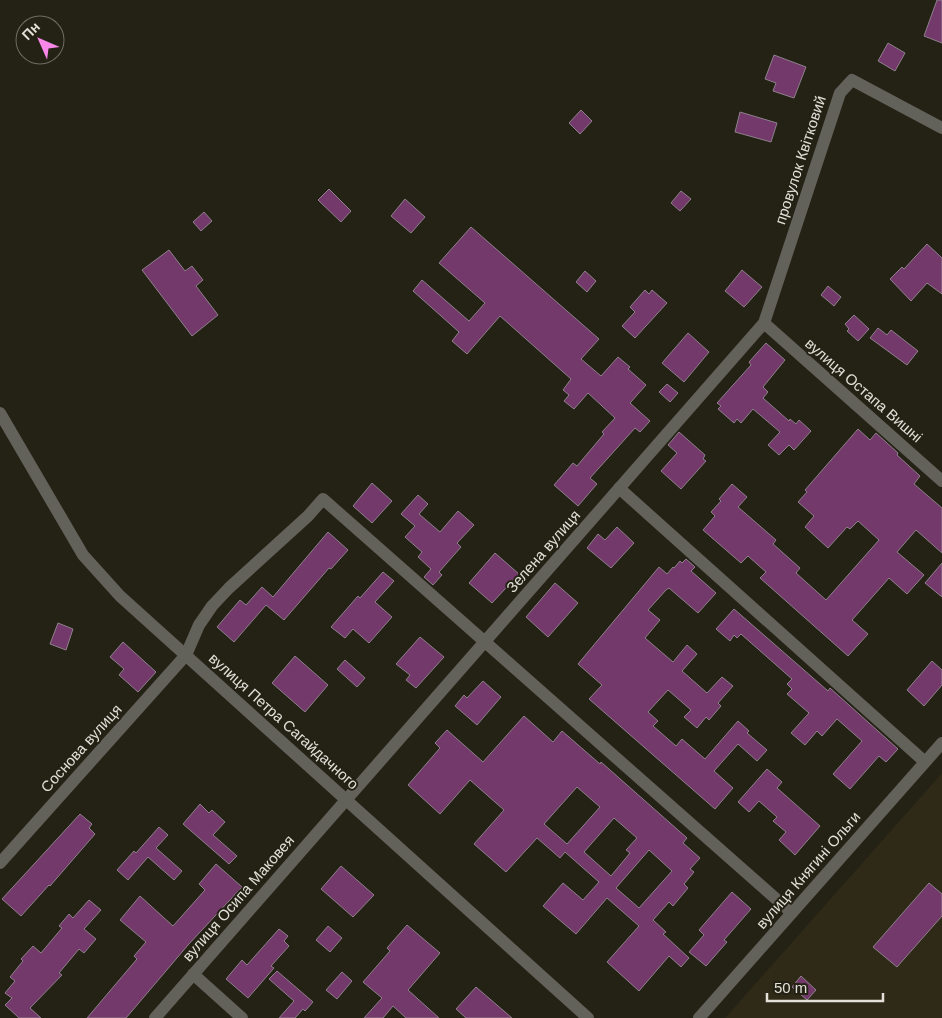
<svg xmlns="http://www.w3.org/2000/svg" width="942" height="1018" font-family="Arial,sans-serif">
  <style>
    .built { fill: #2f2a17 }
    .building { fill: #72396a; stroke: #8e818b; fill-rule: evenodd }
    .lines { fill: none; stroke-linecap: round; stroke-linejoin: round }
    .minor { stroke: #62615a; stroke-width: 12 }
    .tertiary { stroke: #62615a; stroke-width: 12 }
    .labels { text-anchor: middle; dominant-baseline: central; stroke-width: 4; stroke-linejoin: round; paint-order: stroke }
    .street-label { font-size: 15px; fill: #e2e0d8; stroke: #242115 }
  </style>
  <rect width="100%" height="100%" fill="#242115"/>
  <path class="built" d="M942 773V1018H725Z"/>
  <path class="building" d="M937 0H942V43L924 36Z
    M888 43 905 53 895 71 878 61Z
    M774 55 806 67 794 98 773 91 776 83 765 79Z
    M581 110 592 121 580 134 569 123Z
    M740 112 777 123 771 142 735 132Z
    M329 189 351 211 341 222 318 200Z
    M681 191 691 199 680 211 671 203Z
    M405 199 425 217 411 233 391 216Z
    M204 212 212 221 201 231 193 222Z
    M471 227 599 339 581 359 601 376 618 357 630 367 628 369 646 385 630 403 650 421 640 432 635 428 590 478 597 484 578 506 554 485 573 463 577 466 604 434 602 432 615 418 588 393 574 409 564 401 569 395 563 390 571 379 500 316 467 354 452 341 459 332 413 291 422 280 469 321 485 303 439 263Z
    M927 244 942 258V294L927 283 911 301 890 279 902 267 904 269Z
    M169 250 185 271 192 266 203 280 196 286 218 315 192 336 142 270Z
    M742 270 762 287 744 307 725 291Z
    M585 271 596 281 587 292 576 282Z
    M828 286 841 297 834 306 821 295Z
    M645 290 649 294 652 290 667 303 635 338 622 326 635 312 630 307Z
    M854 315 869 329 858 341 847 331 849 329 845 324Z
    M878 328 887 335 891 330 918 351 907 365 870 338Z
    M688 333 709 352 684 382 662 363Z
    M766 343 785 360 763 387 768 392 763 398 789 421 790 419 796 424 799 420 811 431 794 450 789 445 779 455 768 445 780 432 753 409 741 423 737 419 734 423 718 409 721 406 717 403 751 365 749 362Z
    M667 384 678 393 670 402 659 392Z
    M858 429 870 440 876 433 898 453 897 455 920 476 914 484 942 508V553L916 530 897 552 924 575 907 594 889 578 852 620 868 634 848 656 760 578 766 572 748 556 741 563 703 530 715 516 711 512 721 501 719 499 732 484 747 497 738 507 776 540 773 544 800 568 796 573 826 600 879 540 858 521 850 529 847 527 828 548 805 527 814 516 798 502 807 492 805 490Z
    M679 432 705 455 703 459 706 461 681 489 661 471 677 453 668 445Z
    M372 483 392 501 372 523 353 506Z
    M418 495 428 504 419 514 440 532 458 511 474 525 457 543 461 547 439 572 442 575 433 585 424 577 431 569 418 557 422 552 405 537 415 526 401 514Z
    M617 527 634 543 611 568 587 548 598 534 605 540Z
    M328 532 348 550 331 569 329 568 284 620 266 605 234 642 217 627 240 600 246 605 262 587 273 597Z
    M495 553 519 574 492 603 469 583Z
    M686 559 695 567 691 571 716 593 698 613 669 588 666 590 648 610 660 620 645 638 673 662 687 645 697 654 682 671 707 693 722 677 733 686 718 703 721 706 709 720 706 717 697 728 684 717 691 710 668 690 648 712 658 721 653 726 676 746 682 739 705 759 738 721 749 731 747 733 767 750 757 761 738 744 714 771 733 788 715 809 589 699 602 685 578 664 659 567 667 574 673 567 674 568 680 561 682 563Z
    M942 563V597L925 583Z
    M383 572 394 581 375 602 392 617 369 643 353 629 345 638 331 627 358 596 360 598Z
    M555 583 578 603 548 637 526 617Z
    M734 609 828 691 830 688 898 749 886 762 879 756 850 789 833 774 862 741 837 719 822 736 817 731 805 745 791 733 809 713 787 694 792 689 787 684 792 679 741 634 737 638 734 635 730 641 716 629Z
    M58 623 73 629 66 650 50 644Z
    M420 637 444 657 416 688 406 680 410 675 396 664Z
    M123 642 156 672 138 692 119 675 124 669 110 657Z
    M295 656 328 685 305 712 272 683Z
    M345 660 365 678 357 687 337 669Z
    M932 661 942 670V685L924 706 907 690Z
    M483 681 501 697 477 725 455 706 464 695 467 698Z
    M524 716 553 742 562 731 600 764 601 762 687 838 683 843 700 858 690 869 694 872 684 884 688 888 673 906 669 902 653 920 666 932 663 934 689 958 681 967 669 956 639 991 607 962 639 926 607 898 576 934 543 906 563 883 583 900 599 882 565 852 560 858 537 838 506 872 474 844 504 810 470 780 440 814 408 785 440 748 435 743 447 730 483 762ZM577 787 600 807 567 844 544 824ZM614 818 637 838 626 850 630 853 611 876 584 852ZM649 850 672 871 639 908 616 888Z
    M767 769 782 782 777 788 820 826 795 855 779 840 786 832 773 821 777 817 759 801 749 812 738 802Z
    M200 804 209 813 212 810 225 822 213 835 237 856 229 864 183 824Z
    M80 814 92 824 89 828 95 834 50 886 49 885 21 916 2 899Z
    M159 827 168 835 156 848 182 871 174 880 148 857 128 880 117 870 134 851 136 853Z
    M216 864 242 887 188 945 126 1018H87L137 959 134 956 146 942 120 920 140 896 173 926 205 890 199 884Z
    M341 866 374 895 353 917 321 889Z
    M929 883 942 894V916L897 967 873 947Z
    M732 892 751 909 724 940 727 942 706 966 689 952 704 935 699 930Z
    M89 900 101 910 84 929 96 939 84 953 79 949 59 973 62 975 30 1008 41 1018H19L5 1005 12 998 5 993 15 981 10 977 23 961 21 959 33 946 41 953 62 928 59 926 69 914 73 918Z
    M407 925 440 953 408 990 439 1018H406L393 1006 383 1018H364L382 998 363 982 390 951 387 948Z
    M328 926 342 938 330 952 316 940Z
    M279 929 288 936 284 941 289 946 271 966 274 968 248 998 226 979 242 960 247 965Z
    M277 971 313 1002 305 1011 303 1009 295 1018H279L294 1001 269 979Z
    M342 972 352 981 337 999 326 990Z
    M801 976 816 990 807 1000 792 987Z
    M476 987 512 1018H466L456 1009Z"/>
  <g class="lines">
    <path class="minor" d="M764 323 942 481
      M619 488 925 762
      M0 863 186 655 199 625 212 606 229 588 308 516 323 499 792 913
      M193 974 242 1018
      M155 1018 764 323 840 93 852 80 942 128
      M699 1018 942 743"/>
    <path class="tertiary" d="M0 413 83 555 120 596 588 1018"/>
  </g>
  <g class="labels">
    <g class="street-label">
      <text transform="translate(800 160) rotate(-72)">провулок Квітковий</text>
      <text transform="translate(864 390) rotate(41)">вулиця Остапа Вишні</text>
      <text transform="translate(543 551) rotate(-49)">Зелена вулиця</text>
      <text transform="translate(284 721) rotate(42)">вулиця Петра Сагайдачного</text>
      <text transform="translate(81 748) rotate(-48)">Соснова вулиця</text>
      <text transform="translate(808 870) rotate(-49)">вулиця Княгині Ольги</text>
      <text transform="translate(238 898) rotate(-49)">вулиця Осипа Маковея</text>
    </g>
  </g>
  <g transform="translate(40 40) rotate(315)"><circle r="24" fill="#242115" stroke="#706d63"/>
  <path d="M0-4L9 19L0 12L-9 19Z" fill="#f987e8"/>
  <text y="-8" font-size="14" font-weight="bold" text-anchor="middle" fill="#e2e0d8">Пн</text>
  </g>
  <path d="M767 993v8h116v-8" fill="none" stroke="#e2e0d8" stroke-width="2.5"/>
  <text x="774" y="993" font-size="15" fill="#e2e0d8" stroke="#242115" stroke-width="4" paint-order="stroke">50 m</text>
</svg>
